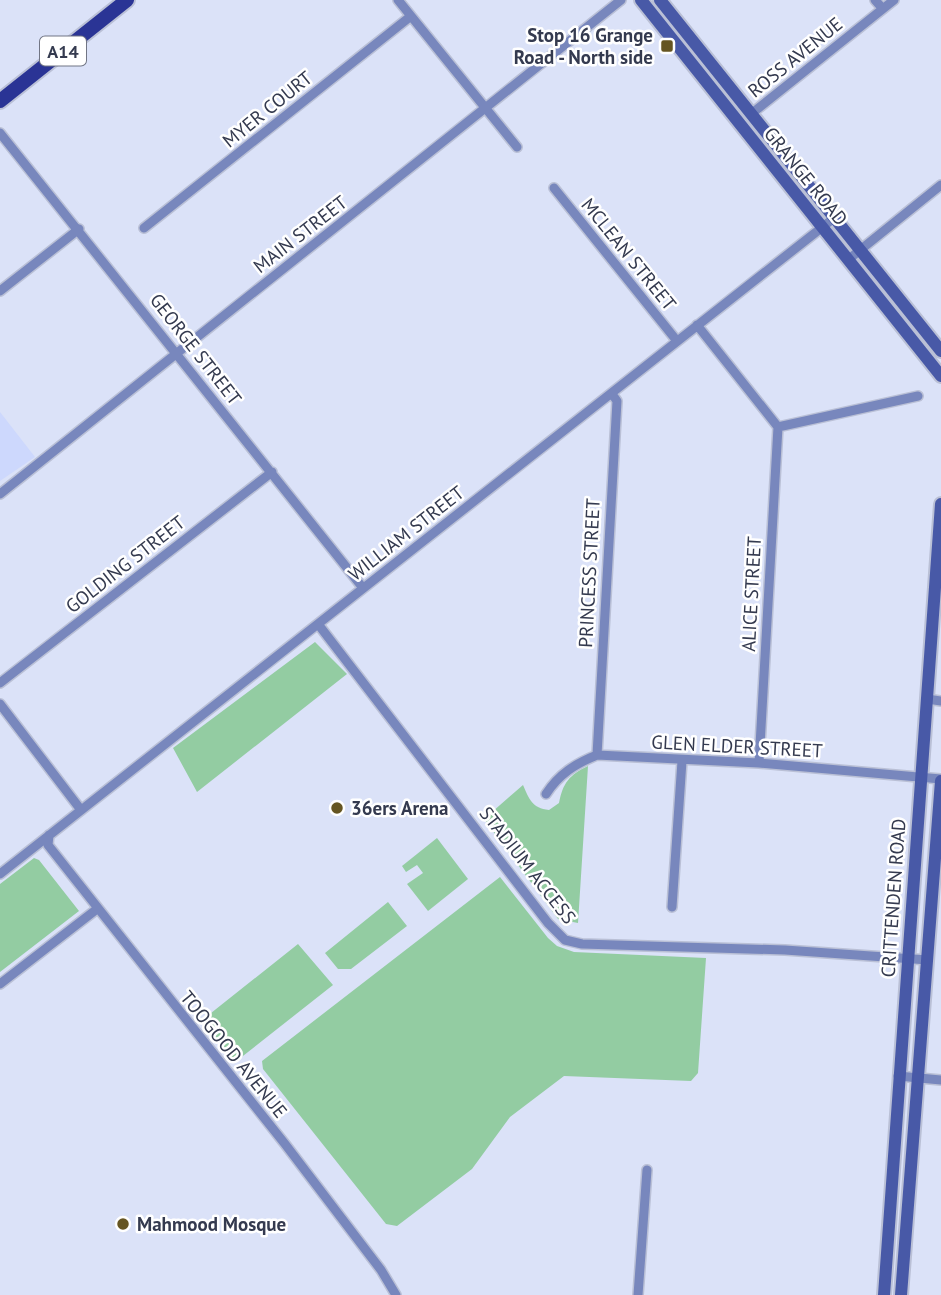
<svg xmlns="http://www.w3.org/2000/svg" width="941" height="1295" font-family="'PT Sans',sans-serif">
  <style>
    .built { fill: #cdd8fd }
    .green { fill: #93cca2 }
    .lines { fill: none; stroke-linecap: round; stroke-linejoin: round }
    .street-casing { stroke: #bac0d6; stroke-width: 12 }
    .secondary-casing { stroke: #bac0d6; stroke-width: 16 }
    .primary-casing { stroke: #bac0d6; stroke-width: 18 }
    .street { stroke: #7887bd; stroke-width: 9 }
    .secondary { stroke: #4859a7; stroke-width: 12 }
    .primary { stroke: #2a3495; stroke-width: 14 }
    .poi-dot { fill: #655522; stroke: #fff; stroke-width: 2.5 }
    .labels { text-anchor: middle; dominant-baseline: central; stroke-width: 5; stroke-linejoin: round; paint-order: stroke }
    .shield { fill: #fff; stroke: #717584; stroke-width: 2 }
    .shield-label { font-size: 18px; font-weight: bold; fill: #343a4f }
    .poi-label { font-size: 19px; font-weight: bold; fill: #343a4f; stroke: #fff; text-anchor: start }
    .street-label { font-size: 19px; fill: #343a4f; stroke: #fff }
  </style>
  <rect width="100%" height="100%" fill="#dbe2f8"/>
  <path class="built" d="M0 412 35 457 0 481Z"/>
  <path class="green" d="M315 642 347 674 197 792 173 748Z
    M588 766 578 923 558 919 484 819 523 785C529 799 532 808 549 810L559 803C563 783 569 775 588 766Z
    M437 838 468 879 428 911 407 884 423 873 417 865 406 872 402 866Z
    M34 858 39 860 79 911 0 972V884Z
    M500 877 548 938 557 946 574 952 706 958 698 1073 691 1081 564 1076 510 1117 472 1169 397 1226 386 1224 263 1069 262 1061Z
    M388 902 407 926 351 969H338L325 953Z
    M298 944 333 985 234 1063 201 1021Z"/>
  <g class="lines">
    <defs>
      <path id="street" d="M398 0 517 147
        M875 0 883 9
        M751 114 894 0
        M0 133 363 588
        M554 188 677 341
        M144 228 411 16
        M849 259 941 185
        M0 291 79 229
        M697 325 778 427 918 396
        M0 494 621 0
        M318 624 548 923 565 940 582 944 785 950 928 960
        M0 683 272 472
        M927 699 941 701
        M0 704 81 810
        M597 755 617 401 612 394
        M759 763 778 427
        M546 794C559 774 575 764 597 755L759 763 941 779
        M49 835 48 845 285 1144 381 1270 396 1295
        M0 874 834 218
        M672 907 682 761
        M0 984 97 909
        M898 1076 941 1080
        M638 1295 647 1170"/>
      <path id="secondary" d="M641 0 941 376
        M660 0 941 351
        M884 1295 941 504
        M901 1295 941 781"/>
      <path id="primary" d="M0 101 127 0"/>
    </defs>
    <use href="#street" class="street-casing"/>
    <use href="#secondary" class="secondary-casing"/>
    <use href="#primary" class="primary-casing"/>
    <use href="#street" class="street"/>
    <use href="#secondary" class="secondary"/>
    <use href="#primary" class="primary"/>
  </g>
  <g class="poi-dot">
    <rect x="660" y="39" width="14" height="14" rx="3.5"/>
    <circle cx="337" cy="808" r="7"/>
    <circle cx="123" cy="1224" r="7"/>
  </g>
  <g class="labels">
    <rect class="shield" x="40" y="36.5" width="46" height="29" rx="5"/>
    <g class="shield-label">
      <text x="63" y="51">A14</text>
    </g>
    <g class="poi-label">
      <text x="653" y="35" text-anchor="end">Stop 16 Grange<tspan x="653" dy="22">Road - North side</tspan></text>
      <text x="351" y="808">36ers Arena</text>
      <text x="137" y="1224">Mahmood Mosque</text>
    </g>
    <g class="street-label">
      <text transform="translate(795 57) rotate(-39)">ROSS AVENUE</text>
      <text transform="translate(267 109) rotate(-39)">MYER COURT</text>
      <text transform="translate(806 176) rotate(51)">GRANGE ROAD</text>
      <text transform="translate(300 234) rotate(-38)">MAIN STREET</text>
      <text transform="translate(629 254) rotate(51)">MCLEAN STREET</text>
      <text transform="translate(196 349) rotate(52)">GEORGE STREET</text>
      <text transform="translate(406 533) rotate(-38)">WILLIAM STREET</text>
      <text transform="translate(125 564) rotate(-38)">GOLDING STREET</text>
      <text transform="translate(589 573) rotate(-87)">PRINCESS STREET</text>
      <text transform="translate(751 594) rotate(-87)">ALICE STREET</text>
      <text transform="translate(737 746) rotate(3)">GLEN ELDER STREET</text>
      <text transform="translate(528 865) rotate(52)">STADIUM ACCESS</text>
      <text transform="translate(893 898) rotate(-86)">CRITTENDEN ROAD</text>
      <text transform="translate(234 1054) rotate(51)">TOOGOOD AVENUE</text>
    </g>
  </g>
</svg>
